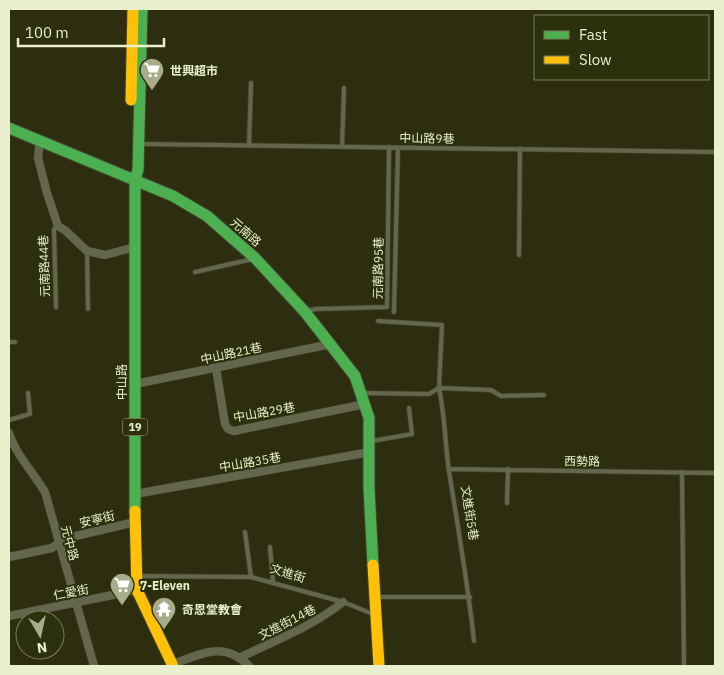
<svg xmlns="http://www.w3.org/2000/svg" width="724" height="675" font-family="'IBM Plex Sans','Noto Sans TC',sans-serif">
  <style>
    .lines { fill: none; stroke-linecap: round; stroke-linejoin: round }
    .lane-casing { stroke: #444630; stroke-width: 5.5 }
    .street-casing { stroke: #444630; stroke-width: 9 }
    .fast-casing { stroke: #444630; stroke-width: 13 }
    .slow-casing { stroke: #444630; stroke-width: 13 }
    .lane { stroke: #64674e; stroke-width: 4 }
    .street { stroke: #64674e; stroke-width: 8 }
    .fast { stroke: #4caf50; stroke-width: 11 }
    .slow { stroke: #ffc107; stroke-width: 11 }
    .labels { text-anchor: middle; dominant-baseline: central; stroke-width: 4; stroke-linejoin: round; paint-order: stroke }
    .shield { fill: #2c300b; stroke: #b1b693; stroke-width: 1 }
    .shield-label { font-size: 11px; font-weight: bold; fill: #eaf0cd }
    .poi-label { font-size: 12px; font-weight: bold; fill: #eaf0cd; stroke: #2c300b; text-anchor: start }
    .street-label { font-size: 12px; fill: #eaf0cd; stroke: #2c300b }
  </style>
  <rect width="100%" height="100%" fill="#2c2e0f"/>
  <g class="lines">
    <defs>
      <path id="lane" d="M140 144 715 152
        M249 146 251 83
        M342 147 344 88
        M87 251 88 309
        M519 255 520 149
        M195 272 253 259
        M56 307 54 229 58 226
        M307 311 316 309 387 307 389 147
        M394 312 398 148
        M9 342H15
        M363 393 429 394 439 388 442 325 378 321
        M9 420 30 414 28 393
        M372 441 412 434 409 408
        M449 469 715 473
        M682 472 684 666
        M507 503 508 469
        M245 532 251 577
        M270 547 273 582
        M138 576 251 577 343 602 373 614
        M377 597H470
        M474 641C468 584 458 528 449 471 445 444 445 416 439 388L491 390 501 396 544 395"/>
      <path id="street" d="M40 140 38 158 47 193 58 226 66 231 87 251 105 255 135 247
        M216 368 225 424 228 429 234 431 365 404
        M135 384 331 344
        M9 433C16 455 33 472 45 492L94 666
        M135 494 370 452
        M9 557 52 548 63 539 135 522
        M9 616 137 590
        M239 658C274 641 313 626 343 602
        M173 664C201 654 224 640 249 666"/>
      <path id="fast" d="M9 128 173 196 207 216 255 258 305 312 355 376 369 418V488L373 565
        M135 511V179L138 170 142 9"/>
      <path id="slow" d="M131 100 133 9
        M135 511 137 590 173 666
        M373 565 379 666"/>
    </defs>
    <use href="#lane" class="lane-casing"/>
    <use href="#street" class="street-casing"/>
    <use href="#fast" class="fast-casing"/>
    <use href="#slow" class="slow-casing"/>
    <use href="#lane" class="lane"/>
    <use href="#street" class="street"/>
    <use href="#fast" class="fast"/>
    <use href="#slow" class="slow"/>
  </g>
  <defs>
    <symbol id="supermarket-pin" viewBox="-11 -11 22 30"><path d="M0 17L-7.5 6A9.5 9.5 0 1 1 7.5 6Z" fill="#a8ac8a" stroke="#2c300b"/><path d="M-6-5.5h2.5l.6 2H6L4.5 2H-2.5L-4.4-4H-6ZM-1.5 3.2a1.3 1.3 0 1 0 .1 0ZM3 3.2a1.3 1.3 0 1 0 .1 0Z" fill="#fff"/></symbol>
    <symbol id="temple-pin" viewBox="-11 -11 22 30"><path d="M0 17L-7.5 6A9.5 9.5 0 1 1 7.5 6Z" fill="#a8ac8a" stroke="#2c300b"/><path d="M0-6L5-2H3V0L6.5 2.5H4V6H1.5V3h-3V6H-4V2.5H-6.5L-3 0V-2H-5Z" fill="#fff"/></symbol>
  </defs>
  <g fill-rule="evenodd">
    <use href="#supermarket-pin" x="138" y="56" width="28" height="38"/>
    <use href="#supermarket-pin" x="108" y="571" width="28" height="38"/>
    <use href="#temple-pin" x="150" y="595" width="28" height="38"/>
  </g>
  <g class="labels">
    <rect class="shield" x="122.5" y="418.5" width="25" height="17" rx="4"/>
    <g class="shield-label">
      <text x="135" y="427">19</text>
    </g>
    <g class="poi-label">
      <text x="170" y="70">世興超市</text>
      <text x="140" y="585">7-Eleven</text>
      <text x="182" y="609">奇恩堂教會</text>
    </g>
    <g class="street-label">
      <text transform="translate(427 138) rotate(1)">中山路9巷</text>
      <text transform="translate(246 232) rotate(41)">元南路</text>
      <text transform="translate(44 266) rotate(-92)">元南路44巷</text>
      <text transform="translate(378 268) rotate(-89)">元南路95巷</text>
      <text transform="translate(231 353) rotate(-12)">中山路21巷</text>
      <text transform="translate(121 382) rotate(-90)">中山路</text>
      <text transform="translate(264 412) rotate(-10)">中山路29巷</text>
      <text transform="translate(582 461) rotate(1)">西勢路</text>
      <text transform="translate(250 462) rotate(-10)">中山路35巷</text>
      <text transform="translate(470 513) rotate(81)">文進街5巷</text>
      <text transform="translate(97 519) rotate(-13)">安寧街</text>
      <text transform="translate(70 543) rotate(75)">元中路</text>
      <text transform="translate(288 573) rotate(17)">文進街</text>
      <text transform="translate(71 592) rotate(-11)">仁愛街</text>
      <text transform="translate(287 622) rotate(-27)">文進街14巷</text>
    </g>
  </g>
  <rect width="724" height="675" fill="none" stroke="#eaf0cd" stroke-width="20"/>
  <rect x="534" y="15" width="175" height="65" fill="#2c300b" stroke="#787d59"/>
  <rect x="544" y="31" width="25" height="8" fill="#4caf50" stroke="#787d59"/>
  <text x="579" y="40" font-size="15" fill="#eaf0cd">Fast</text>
  <rect x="544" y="56" width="25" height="8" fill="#ffc107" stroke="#787d59"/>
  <text x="579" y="65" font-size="15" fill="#eaf0cd">Slow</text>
  <g transform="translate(40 635) rotate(171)"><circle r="24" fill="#2c300b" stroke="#787d59"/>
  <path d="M0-4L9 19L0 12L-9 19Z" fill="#a8ac8a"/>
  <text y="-8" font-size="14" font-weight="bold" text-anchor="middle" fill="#eaf0cd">N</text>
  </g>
  <path d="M18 38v8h146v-8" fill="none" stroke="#eaf0cd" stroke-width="2.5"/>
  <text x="25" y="38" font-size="15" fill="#eaf0cd" stroke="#2c300b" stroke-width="4" paint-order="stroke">100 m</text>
</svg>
